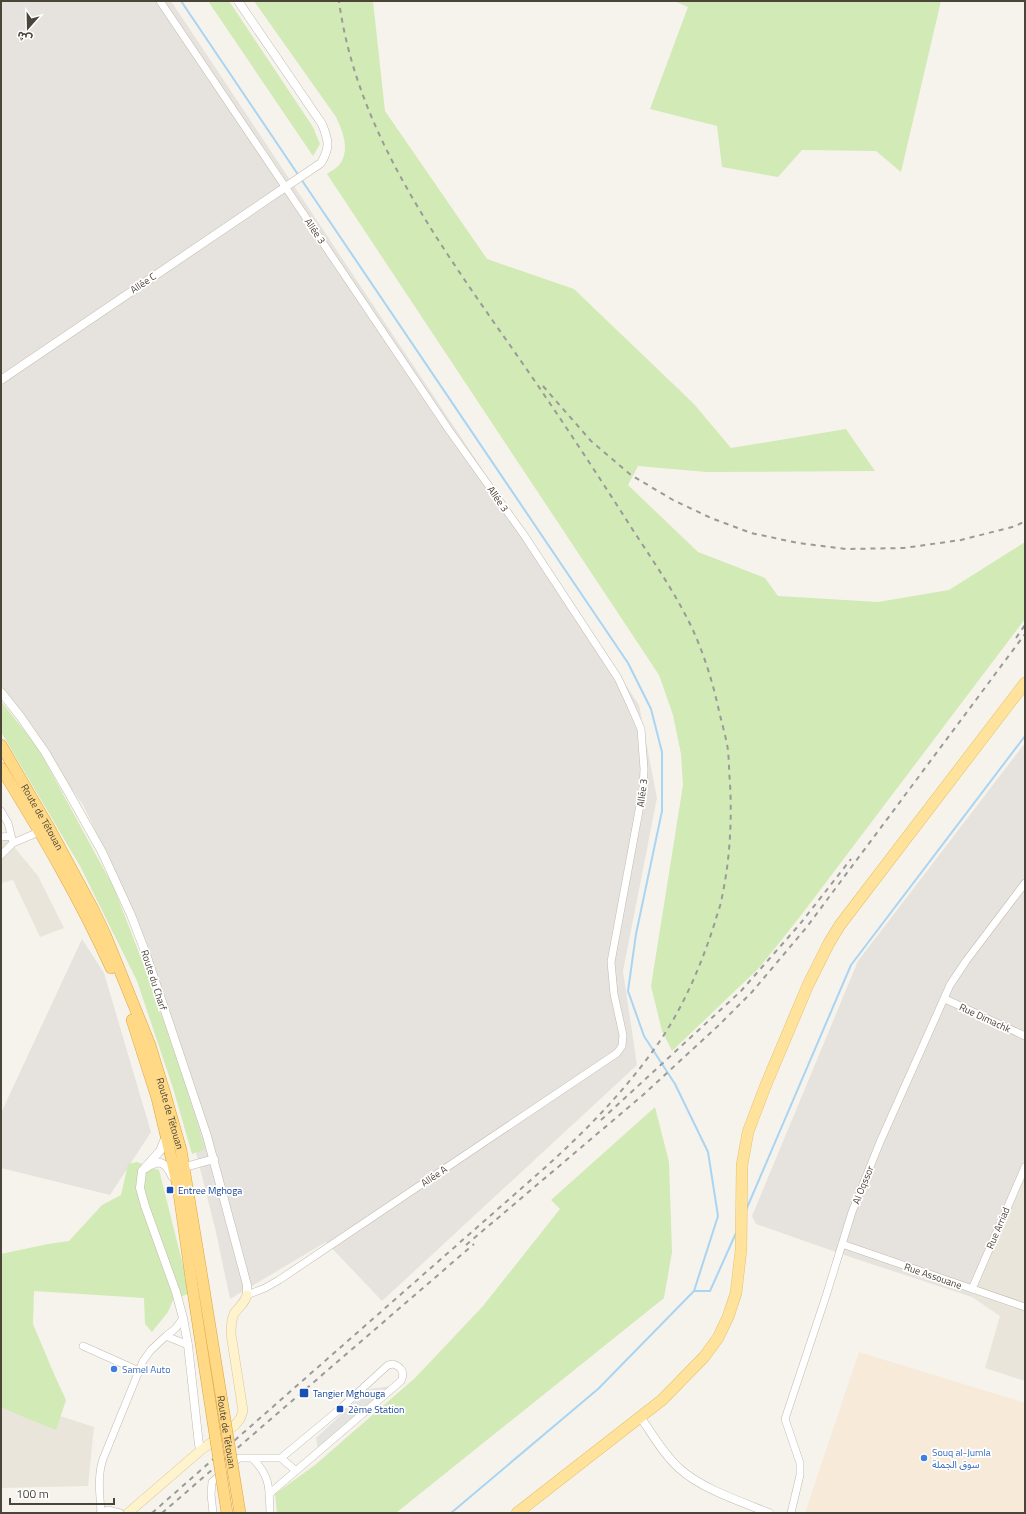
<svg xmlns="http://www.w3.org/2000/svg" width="1026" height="1514" font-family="'Titillium Web','Noto Sans Arabic',sans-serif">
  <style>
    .residential { fill: #eae5da }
    .commercial { fill: #f7ead8 }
    .industrial { fill: #e6e2dd }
    .green { fill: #d2eab5 }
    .parking { fill: #e5e3e0 }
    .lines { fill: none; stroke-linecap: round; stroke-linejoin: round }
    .stream { stroke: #a9d4f2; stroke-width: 2 }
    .minor-casing { stroke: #c2bbae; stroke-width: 8 }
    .tertiary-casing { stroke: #c2bbae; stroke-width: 9 }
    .secondary-casing { stroke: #d6c79b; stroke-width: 10 }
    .primary-casing { stroke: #e6c16a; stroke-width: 12 }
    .trunk-casing { stroke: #e0a43c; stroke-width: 12 }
    .minor { stroke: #fff; stroke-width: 7 }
    .tertiary { stroke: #fff; stroke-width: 8 }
    .secondary { stroke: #fff3cd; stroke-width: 9 }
    .primary { stroke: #ffe39c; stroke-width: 11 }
    .trunk { stroke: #ffd985; stroke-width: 11 }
    .rail { stroke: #9a9a9a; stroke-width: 2; stroke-dasharray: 5 5; stroke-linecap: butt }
    .trunk-bridge-casing { stroke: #e0a43c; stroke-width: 12; stroke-linecap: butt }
    .trunk-bridge { stroke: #ffd985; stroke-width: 11 }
    .transit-dot { fill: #1a4fb4; stroke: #fff; stroke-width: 1.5 }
    .shop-dot { fill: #3f7fe0; stroke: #fff; stroke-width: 1.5 }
    .labels { text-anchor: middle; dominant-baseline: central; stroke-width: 3.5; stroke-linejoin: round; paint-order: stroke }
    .street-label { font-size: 10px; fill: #4b4439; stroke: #fff }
    .transit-label { font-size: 10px; fill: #164399; stroke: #fff; text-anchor: start }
    .shop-label { font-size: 10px; fill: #366cbe; stroke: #fff; text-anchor: start }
  </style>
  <rect width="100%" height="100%" fill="#f6f3ec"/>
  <path class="residential" d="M1 831 38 876 64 928 40 937 13 880 1 883Z
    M1025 1156V1381L985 1368 1000 1316 972 1297Z
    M1 1397 94 1427 88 1486 1 1488Z"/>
  <path class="commercial" d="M859 1352 1025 1403V1513H805Z"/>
  <path class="industrial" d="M1 1H171L639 705 657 798 623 971 637 1065 382 1301 326 1242 230 1299 216 1232 138 921 83 805 1 692Z
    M1025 743V1156L972 1297 850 1257 756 1224 752 1216 858 961Z
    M82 939 104 973 151 1132 110 1195 1 1168V1113Z"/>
  <path class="green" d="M208 1H229L313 127 320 144 313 156Z
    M254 1H373L385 111 487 259 574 289 694 404 731 448 846 429 875 471 707 472 638 466 628 485 698 552 765 578 778 596 878 602 949 590 1025 542V619L799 918 759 968 672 1051 662 1031 651 986 683 785 681 754 673 715 659 675 327 174C331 171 337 168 340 164 350 149 343 132 336 117Z
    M674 1H941L901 172 876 151 802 150 778 177 722 167 717 126 650 109 688 7Z
    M1 701 38 748 114 888 146 971 184 1080 205 1149 192 1154 173 1088 137 981 80 866 1 732Z
    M655 1107 669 1162 672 1252 664 1298 396 1513H277L275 1494 315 1465 415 1378 483 1306 560 1209 551 1200Z
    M137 1162 159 1170 190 1293 173 1300 168 1312 152 1332 145 1324 144 1298 34 1291 33 1324 54 1374 66 1400 56 1430 26 1418 1 1407V1254L48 1244 69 1241 102 1205 121 1195 128 1164Z"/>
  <path class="parking" d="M392 1386 393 1392 326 1450 318 1449 316 1438 369 1389Z"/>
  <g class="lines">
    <path class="stream" d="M181 1 299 176
      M301 179 628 663 651 709 662 752V811L636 934 628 991 644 1036 675 1084 708 1152 718 1216 694 1291
      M746 1210 851 965 1025 736
      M451 1513 598 1389 694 1291H710L736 1233"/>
    <defs>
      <path id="minor" d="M160 1 449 430 524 535 618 678 631 706 641 729 644 769 643 789 611 962 614 994 623 1035 622 1046 617 1053 279 1280 265 1288 247 1295
        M1 811 8 823 13 843 39 832
        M1 837 11 836
        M1 855 13 843
        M945 999 1025 1036
        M842 1244 1025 1307
        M972 1289 1025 1167
        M183 1318 176 1328 166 1336 188 1345
        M83 1346 139 1371
        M281 1458 295 1470
        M253 1459C271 1477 269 1489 270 1513
        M101 1512C100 1495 97 1477 103 1459L143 1361 151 1350 166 1336
        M100 1513 108 1510 120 1513
        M213 1513 211 1494 212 1482 239 1458H281L340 1409 388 1365 393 1364C402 1367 405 1373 401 1381L269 1494
        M791 1513 800 1475V1463L785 1419 826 1296 852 1212 880 1142 950 985 966 961 1025 883"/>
      <path id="tertiary" d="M1 380 321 163C330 148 329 141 322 124L238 1
        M1 692 20 716 45 752 66 788 102 852 131 915 146 954 207 1136 247 1285V1295
        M166 1136 160 1151 142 1171 140 1188 145 1206 176 1292 183 1318 188 1345 199 1445 201 1450
        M185 1167 214 1159
        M146 1168C160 1158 166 1163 172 1176
        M641 1418C653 1435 664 1455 680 1469 702 1489 742 1502 769 1513"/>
      <path id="secondary" d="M128 1513 201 1450 235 1425 240 1419 243 1411 231 1334C231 1328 231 1320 234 1314 239 1306 244 1305 247 1295"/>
      <path id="primary" d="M517 1513 662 1400 704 1357 718 1338 728 1317 736 1293 741 1250 742 1165 748 1132 765 1087 808 985 829 943 840 925 1025 683"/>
      <g id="trunk">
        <path id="s1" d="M1 745 51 831 93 909 105 934 150 1045 165 1094 181 1150 202 1277"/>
        <path d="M1 768C41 833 80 899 111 968"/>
        <path d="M132 1020 157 1098 178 1186 191 1278"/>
      </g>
    </defs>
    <use href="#minor" class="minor-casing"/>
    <use href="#tertiary" class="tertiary-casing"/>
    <use href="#secondary" class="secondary-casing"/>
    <use href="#primary" class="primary-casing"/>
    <use href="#trunk" class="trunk-casing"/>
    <use href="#minor" class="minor"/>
    <use href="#tertiary" class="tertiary"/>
    <use href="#secondary" class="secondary"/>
    <use href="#primary" class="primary"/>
    <use href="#trunk" class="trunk"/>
    <path class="rail" d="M543 386 591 441 631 475 673 500 711 518 751 533 798 543 846 549 904 548 961 540 1016 526 1025 521
      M1016 638 1025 625
      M601 1120 741 991 800 924 851 859
      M466 1245 643 1095 719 1025 752 992 806 928 1025 634
      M152 1513 540 1172C585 1132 628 1088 662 1038 685 1003 702 963 715 922 717 914 721 905 722 897 730 859 732 821 730 783 729 772 729 761 728 750 726 737 722 724 719 711 713 683 704 654 692 628 673 588 646 551 622 513 581 449 539 386 495 324 427 226 355 122 339 1
      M162 1513 474 1244"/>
    <defs>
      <g id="trunk-bridge">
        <path id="s2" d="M202 1277 240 1513"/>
        <path d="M191 1278 227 1513"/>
      </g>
    </defs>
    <use href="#trunk-bridge" class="trunk-bridge-casing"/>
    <use href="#trunk-bridge" class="trunk-bridge"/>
  </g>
  <g class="transit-dot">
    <rect x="166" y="1186" width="8" height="8" rx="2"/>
    <rect x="299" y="1388" width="10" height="10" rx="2"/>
    <rect x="336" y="1405" width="8" height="8" rx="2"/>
  </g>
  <g class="shop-dot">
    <circle cx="114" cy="1369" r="4"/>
    <circle cx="924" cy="1458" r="4"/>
  </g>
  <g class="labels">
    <g class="street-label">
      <text transform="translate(315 231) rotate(56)">Allée 3</text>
      <text transform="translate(143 283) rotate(-34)">Allée C</text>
      <text transform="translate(498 499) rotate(55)">Allée 3</text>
      <text transform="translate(642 793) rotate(-83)">Allée 3</text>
      <text stroke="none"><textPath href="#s1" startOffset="83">Route de Tétouan</textPath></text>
      <text transform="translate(154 980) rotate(72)">Route du Charf</text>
      <text transform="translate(985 1018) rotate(25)">Rue Dimachk</text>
      <text stroke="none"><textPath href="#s1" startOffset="407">Route de Tétouan</textPath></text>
      <text transform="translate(434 1176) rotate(-34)">Allée A</text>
      <text transform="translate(863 1185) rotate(-68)">Al Oqssor</text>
      <text transform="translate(998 1228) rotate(-67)">Rue Arriad</text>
      <text transform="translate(933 1276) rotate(19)">Rue Assouane</text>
      <text stroke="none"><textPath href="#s2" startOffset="157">Route de Tétouan</textPath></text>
    </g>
    <g class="transit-label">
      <text x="178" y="1190">Entree Mghoga</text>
      <text x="313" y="1393">Tangier Mghouga</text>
      <text x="348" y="1409">2ème Station</text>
    </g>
    <g class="shop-label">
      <text x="122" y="1369">Samel Auto</text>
      <text x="932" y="1452">Souq al-Jumla<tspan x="932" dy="12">سوق الجملة</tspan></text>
    </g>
  </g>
  <rect width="1026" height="1514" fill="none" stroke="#4b4439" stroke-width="4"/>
  <g transform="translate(28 28) rotate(200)" stroke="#ffffff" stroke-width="3" paint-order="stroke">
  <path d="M0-3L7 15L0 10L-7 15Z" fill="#4b4439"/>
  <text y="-6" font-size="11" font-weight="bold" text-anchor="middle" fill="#4b4439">ش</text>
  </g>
  <path d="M10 1498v6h104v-6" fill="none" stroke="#4b4439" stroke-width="2"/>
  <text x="16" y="1498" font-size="12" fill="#4b4439" stroke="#ffffff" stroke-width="3" paint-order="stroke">100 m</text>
</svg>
